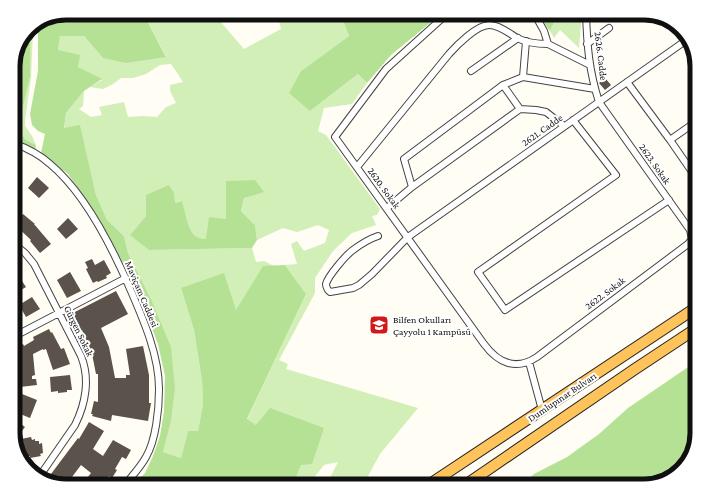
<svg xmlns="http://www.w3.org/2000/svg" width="710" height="499" font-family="'Crimson Pro',serif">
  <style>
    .green { fill: #d2efb8 }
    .forest { fill: #b5e195 }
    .building { fill: #5a524b }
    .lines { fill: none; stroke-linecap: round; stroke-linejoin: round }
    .minor-casing { stroke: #434343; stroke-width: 8 }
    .trunk-casing { stroke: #212121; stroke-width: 12 }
    .minor { stroke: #fff; stroke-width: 6 }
    .trunk { stroke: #ffc35b; stroke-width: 10 }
    .labels { text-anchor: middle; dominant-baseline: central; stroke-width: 4; stroke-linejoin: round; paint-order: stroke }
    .street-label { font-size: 10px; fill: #101010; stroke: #fff }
    .poi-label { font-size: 10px; fill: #101010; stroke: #fff; text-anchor: start }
    .rim { fill: none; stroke: #101010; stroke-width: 5 }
  </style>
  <rect width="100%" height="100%" fill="#fffdf4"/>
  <path class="green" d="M143 13H167L168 22 173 21 184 13H213L244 49 281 29 277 13H340L349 36 301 71 310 111 358 74 367 83 352 104 324 108 318 131 326 135 380 209 377 215 372 216 376 225 352 233 333 251 315 278V293L279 360 288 364 286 369 418 408 380 454 368 476 372 486H326L338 462 324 465 312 480 294 483 301 465 256 425 247 420 306 294 285 265 297 264 291 244 297 241 304 251 325 243 329 230 318 225 297 232 283 228 257 240 255 225 241 211 244 198 255 180 226 219 206 240C204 239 199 238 197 237 189 232 184 210 182 201L174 203 146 195V216L131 234 149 250 252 248 256 262 264 261 274 266 263 267 236 311 181 288 194 330 202 381 203 404 198 431H188L181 458 163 452 171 422 175 389 150 297 128 253 124 236 107 220 96 195 80 126 64 129 66 113 84 91 83 106 79 109 91 117 102 115 99 107 124 102 128 117 143 116 157 117 166 107 176 103 170 91V85L183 82 178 74 171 64 160 65 146 74 133 78H121L113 84 103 89 90 87 102 80 78 67 58 50 60 36H84L103 58 166 56Z
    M558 13H582L579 48 560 30 554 38 550 31Z
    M31 26H32L33 30 31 78 25 120V126L32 136 36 145 26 140 22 135 20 120 30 77V28Z"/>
  <path class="forest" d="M66 13H127L130 20 141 13H143L166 57 126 63 103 58 84 36H60L58 50 80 55 78 67 102 79 84 91 66 113 64 128 80 125 96 195 107 220 124 236 128 253 150 297 171 347 175 389 171 422 163 452 181 458 188 431H198L203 404 202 381 194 330 181 288 224 273 236 310 263 266 285 265 306 294 247 419 256 425 270 408 324 428 312 464 301 465 294 483 291 486H133L145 473 153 456 160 436 164 411 165 376 158 344 137 288 99 219 68 174 41 153 45 134 38 131 32 125 30 114 38 71V24Z
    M340 13H442L391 55 367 83 358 74 310 111 289 93 301 71 349 36Z
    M537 13H558L550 31Z
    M30 28V77L20 120 22 135 26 140 36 145 35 151 16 140 13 139V62Z
    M255 180 264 192 244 198 241 211 255 225 257 240 252 248 149 250 130 235 146 216V195L169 185 174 193 175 203 182 201C185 210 188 232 197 237 199 238 204 239 206 239L209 217 226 219V181Z
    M697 361V433L686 465 668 480 644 486H520L534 474 567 457 599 434 628 408Z"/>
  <path class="building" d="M605 78 611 85 605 90 599 83Z
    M37 177 49 188 39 198 28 188Z
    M23 214 35 224H34L51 244 40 253 30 241 31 240 14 224Z
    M68 218 78 229 66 239 57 229Z
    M92 259 95 265 104 260 111 273 106 276 107 278 98 282 97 281 93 283 86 269 88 268 85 262Z
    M70 272 81 291 67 298 57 280Z
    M18 275 26 287 13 295V278Z
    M116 291 128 314 101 328 109 347 115 378H126V375H130L126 349 143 346 149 375V403H151L148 421 112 415 111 421 92 416 93 414H91L94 401 98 402V374H96L92 354 82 330 80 331 71 314Z
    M32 297 40 309 26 317 19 305Z
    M49 329 51 333 52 332 61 349 64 348 70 364 53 370 46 349 43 350V349L33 354 35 375 32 376V379H36L37 385 20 387 17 362 13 364V349L23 344 24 346 34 340 33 337Z
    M70 375 72 390H67V392L58 393V391L51 392 50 377Z
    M17 392 37 400 30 418 13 411V402Z
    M13 418 25 427 15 440 13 436Z
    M89 422 104 431 93 449 103 456 113 440 131 450 126 459 122 457 115 469 117 470 112 478 109 476 103 486H81L91 473 81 465 66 485 51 474 78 438 79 439Z
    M31 437 32 440 35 439V441H39V444L42 443 43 453 40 454 41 456 30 458V456H26V453H23L21 439Z"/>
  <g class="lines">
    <defs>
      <path id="minor" d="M448 13 386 69 335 137 484 344C498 363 516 371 537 357L688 244 692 239 690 230 599 102C589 71 587 45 586 13
        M534 13 544 31 548 44 590 65
        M587 44 609 28
        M471 71 518 38
        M523 77 526 41
        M627 82 670 140 697 179
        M520 109 536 110 546 112 564 126
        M573 120 616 175 478 272 505 310 669 200
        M670 140 697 121
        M13 143C27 148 39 154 50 164 85 193 113 249 131 291 144 321 159 356 159 389 159 409 156 440 146 457 140 468 131 477 124 486
        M357 167 449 54C457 45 477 25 489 25 499 25 509 33 517 38 527 43 538 44 548 44
        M412 187 520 109 503 85
        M387 208 412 187 404 159 503 85 523 77 595 89
        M378 236C369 239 361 244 353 250 346 255 328 276 326 284 326 287 327 288 328 290L330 292 336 291 353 288 359 285 372 274 408 237 688 39
        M13 243 25 253 34 264 81 356C90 378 86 403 75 425L39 477
        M13 337 126 278
        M529 362 542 410"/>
      <path id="trunk" d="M427 486 697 307
        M464 486 635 369 697 328"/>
    </defs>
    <use href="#minor" class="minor-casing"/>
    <use href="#trunk" class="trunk-casing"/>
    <use href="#minor" class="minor"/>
    <use href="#trunk" class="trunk"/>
  </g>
  <defs>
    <symbol id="school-square" viewBox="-11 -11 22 22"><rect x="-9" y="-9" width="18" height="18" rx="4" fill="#d1181a" stroke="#fff"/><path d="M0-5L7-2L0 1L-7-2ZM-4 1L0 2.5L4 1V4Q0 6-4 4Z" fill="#fff"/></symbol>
  </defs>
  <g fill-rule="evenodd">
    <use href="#school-square" x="368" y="314" width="22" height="22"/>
  </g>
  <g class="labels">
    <g class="street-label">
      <text transform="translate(601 56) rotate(83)">2626. Cadde</text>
      <text transform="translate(542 130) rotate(-35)">2621. Cadde</text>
      <text transform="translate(655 164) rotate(55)">2623. Sokak</text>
      <text transform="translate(384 188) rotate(54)">2620. Sokak</text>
      <text transform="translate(605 293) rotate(-37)">2622. Sokak</text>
      <text transform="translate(142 294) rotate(67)">Maviçam Caddesi</text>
      <text transform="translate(79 331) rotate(64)">Gürgen Sokak</text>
      <text transform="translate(562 397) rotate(-34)">Dumlupınar Bulvarı</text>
    </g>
    <g class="poi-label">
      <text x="393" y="319">Bilfen Okulları<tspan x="393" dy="12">Çayyolu 1 Kampüsü</tspan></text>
    </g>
  </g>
  <path d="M0 0H710V499H0ZM66 20H644A46 46 0 0 1 690 66V433A46 46 0 0 1 644 479H66A46 46 0 0 1 20 433V66A46 46 0 0 1 66 20Z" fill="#fff" fill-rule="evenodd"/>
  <path class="rim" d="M66 20H644A46 46 0 0 1 690 66V433A46 46 0 0 1 644 479H66A46 46 0 0 1 20 433V66A46 46 0 0 1 66 20Z"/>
</svg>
